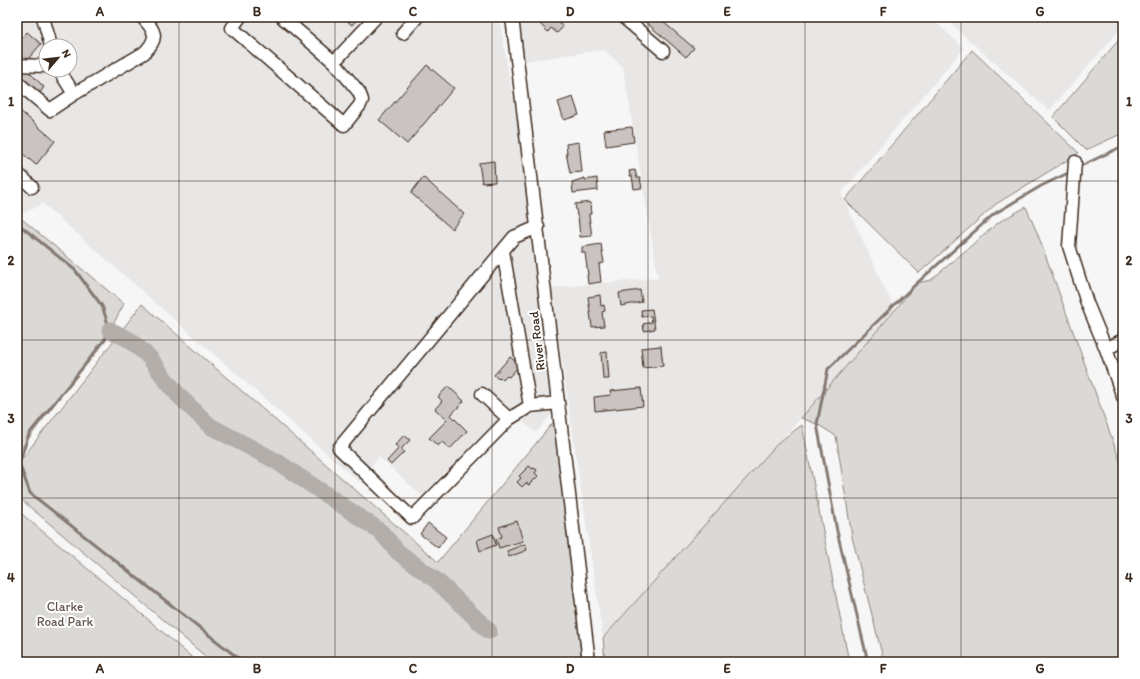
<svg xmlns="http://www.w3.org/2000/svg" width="1140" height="679" font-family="Itim,sans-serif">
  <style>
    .built { fill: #e9e7e6; fill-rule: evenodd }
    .green { fill: #dbd9d6; stroke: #8b827a }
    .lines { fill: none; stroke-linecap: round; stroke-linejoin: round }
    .stream { stroke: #847972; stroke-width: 3 }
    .river { stroke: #b4aeaa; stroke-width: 17 }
    .building { fill: #c9c3c1; stroke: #3b2a1e }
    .minor-casing { stroke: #3b2a1e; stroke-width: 15 }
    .minor { stroke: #fff; stroke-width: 12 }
    .grid { fill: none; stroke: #3b2a1e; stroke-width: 1; stroke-opacity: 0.55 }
    .labels { text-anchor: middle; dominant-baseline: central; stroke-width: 4; stroke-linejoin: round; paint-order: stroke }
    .street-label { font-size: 13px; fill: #3b2a1e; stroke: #fff }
    .park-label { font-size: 13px; fill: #63564c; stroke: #fff }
    .neatline { fill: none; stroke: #3b2a1e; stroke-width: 1.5 }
    .grid-label { font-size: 13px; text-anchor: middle; font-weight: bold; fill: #3b2a1e }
  </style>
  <rect width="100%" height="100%" fill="#f7f6f6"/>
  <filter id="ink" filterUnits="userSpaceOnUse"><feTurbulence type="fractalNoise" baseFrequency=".025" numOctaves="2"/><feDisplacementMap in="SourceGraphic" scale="8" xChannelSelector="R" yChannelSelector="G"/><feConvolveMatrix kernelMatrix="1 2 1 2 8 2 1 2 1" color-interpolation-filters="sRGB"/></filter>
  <g filter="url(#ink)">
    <path class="built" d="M17 17H499L529 192 554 411 536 433 520 419 478 439 422 496 379 457 359 482 43 204 18 216 17 215ZM46 46H70V70H46Z
      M517 17H930L964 48 841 193 895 310 801 418 603 638 551 288 658 278 623 67 604 50 523 61Z
      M943 17H1123V26L1049 111Z"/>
    <path class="green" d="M1123 35V133L1086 150 1053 117Z
      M972 50 1079 153 996 204 919 273 845 200Z
      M1026 207 1038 235 1123 469V662H884L852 537 836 436 817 424 801 418 895 310 917 283 931 280 999 222Z
      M17 215 124 304 110 330 17 454Z
      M142 304 438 562 556 419 582 662H212L17 496V465Z
      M802 425 849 662H605L603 638 779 442Z
      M17 510 143 615 197 662H17Z"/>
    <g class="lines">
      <path class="stream" d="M1083 165 1123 146
        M17 223 75 270 102 306 110 330 105 340 29 434 19 463 30 493 243 662
        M868 662 837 531 817 424 828 369 917 283 994 214 1041 186 1066 174"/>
      <path class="river" d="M110 330 130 340 149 357 166 380 180 397 210 426 276 461 380 531 398 552 437 581 489 631"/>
    </g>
    <path class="building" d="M342 17H359L352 25Z
      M547 17H554L563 27 557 33 551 28 548 32 540 24Z
      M644 17H666L662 21 694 48 686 57 642 19Z
      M27 32 41 44 23 65 17 59V43Z
      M427 65 454 88 407 144 379 120Z
      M26 69 44 87 38 96 18 78Z
      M573 97 579 115 564 120 558 102Z
      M17 108 55 141 36 165 17 149Z
      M632 127 634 142 606 146 604 130Z
      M579 142 582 172 570 173 566 153H567L566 144Z
      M494 161 495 182 482 183 479 163Z
      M635 170 637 178H640L642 188 634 189 632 176H630L629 171Z
      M423 177 464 214 452 229 411 193Z
      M585 178V180L597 178 598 190 573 193 572 182Z
      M590 202 591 214H589V216L592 236 580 237 578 216H577L575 204Z
      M601 244 604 263 599 264 601 282 588 284 587 275H588L585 253H582V247Z
      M640 290 642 302 621 306 619 293Z
      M600 295 601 306 604 305 605 311 602 312 604 326 592 327 588 297Z
      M652 309 655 329 644 331 643 324 652 322 651 316 642 317 641 310Z
      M661 346 663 366 643 368 641 348Z
      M607 352 609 379H603L601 353Z
      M510 357 520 365 509 377 507 376 503 380 500 377 498 379 494 375Z
      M448 386 464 401 451 415 467 431 450 449 442 442 438 446 429 438 447 420 435 409 442 401 438 397Z
      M641 388 643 406 595 411 594 397 611 395 610 391Z
      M404 435 410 440 402 448V450L404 452 391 465 387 461 399 448 395 445Z
      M529 466 533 469 534 468 537 470 535 473 538 476 529 485 526 483 522 487 517 482 521 478 519 476Z
      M517 521 523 541 499 548 496 539 502 537 499 527Z
      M428 523 446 537 438 548 420 534Z
      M493 534 496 545 480 551 477 540Z
      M525 544 527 550 509 557 507 551Z"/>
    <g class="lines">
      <defs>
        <path id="minor" d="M43 17 51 46
          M240 17 232 28 344 125 360 105 362 100 359 92 334 62
          M282 17 334 62 376 17
          M512 17 589 662
          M623 17 663 51
          M403 33 417 17
          M17 65 46 66
          M17 82 50 110 74 94 59 70
          M74 94 144 53C160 37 155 31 142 17
          M1075 162 1069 246 1087 303 1106 349 1123 397
          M17 173 32 187
          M538 227 514 237 339 448 412 518 509 419 530 406 558 403
          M503 251 530 406
          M1106 349 1123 340
          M482 394 509 419"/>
      </defs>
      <use href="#minor" class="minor-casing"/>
      <use href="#minor" class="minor"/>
    </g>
  </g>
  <path class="grid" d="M179 17V662M335 17V662M492 17V662M648 17V662M805 17V662M961 17V662M17 181H1123M17 340H1123M17 498H1123"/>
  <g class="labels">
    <g class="street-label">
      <text transform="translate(537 341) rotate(-97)">River Road</text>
    </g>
    <g class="park-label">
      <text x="65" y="606">Clarke<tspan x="65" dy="15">Road Park</tspan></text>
    </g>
  </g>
  <rect width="1140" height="679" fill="none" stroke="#fff" stroke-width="44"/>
  <g transform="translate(58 58) rotate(62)"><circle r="19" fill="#ffffff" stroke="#b1aaa5"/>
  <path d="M0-3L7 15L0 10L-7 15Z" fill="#3b2a1e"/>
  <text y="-6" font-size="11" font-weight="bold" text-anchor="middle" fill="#3b2a1e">N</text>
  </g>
  <rect x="22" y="22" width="1096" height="635" class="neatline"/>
  <g class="grid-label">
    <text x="100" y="16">A</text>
    <text x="257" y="16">B</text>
    <text x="413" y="16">C</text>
    <text x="570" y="16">D</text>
    <text x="727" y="16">E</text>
    <text x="883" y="16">F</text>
    <text x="1040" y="16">G</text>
    <text x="11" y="106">1</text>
    <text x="1129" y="106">1</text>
    <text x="11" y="265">2</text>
    <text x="1129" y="265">2</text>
    <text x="11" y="423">3</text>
    <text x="1129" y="423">3</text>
    <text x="11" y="582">4</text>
    <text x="1129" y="582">4</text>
    <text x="100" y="673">A</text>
    <text x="257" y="673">B</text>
    <text x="413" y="673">C</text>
    <text x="570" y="673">D</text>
    <text x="727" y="673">E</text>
    <text x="883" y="673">F</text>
    <text x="1040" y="673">G</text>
  </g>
</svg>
